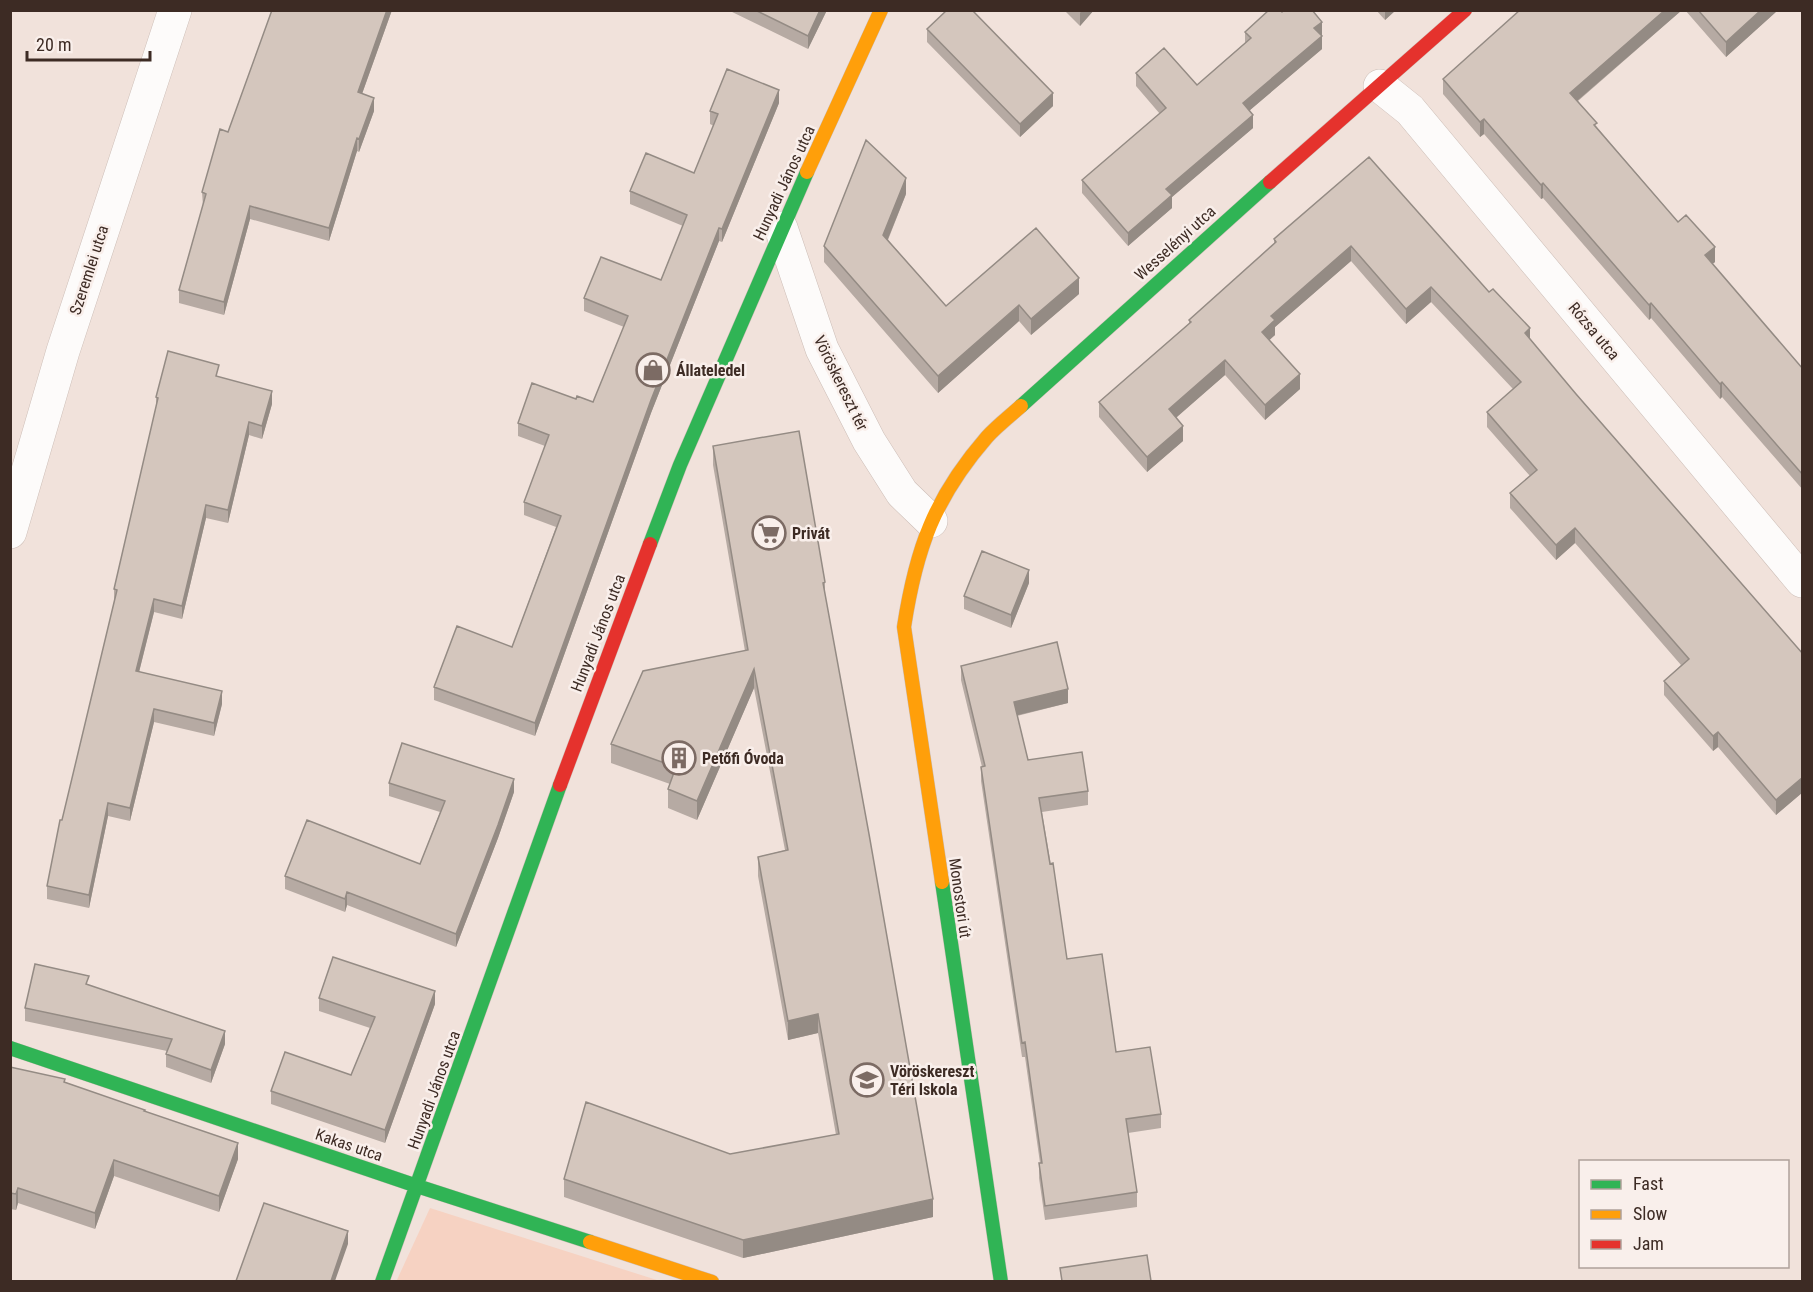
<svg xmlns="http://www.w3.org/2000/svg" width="1813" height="1292" font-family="'Roboto Condensed',sans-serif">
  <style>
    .green { fill: #f6d2c2 }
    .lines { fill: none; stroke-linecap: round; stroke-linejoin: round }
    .street-casing { stroke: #ccbdb6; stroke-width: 34 }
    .fast-casing { stroke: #ccbdb6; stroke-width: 15 }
    .slow-casing { stroke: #ccbdb6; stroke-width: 15 }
    .jam-casing { stroke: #ccbdb6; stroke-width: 15 }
    .street { stroke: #fdfbfa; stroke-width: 33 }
    .fast { stroke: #30b455; stroke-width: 14 }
    .slow { stroke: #ff9f0a; stroke-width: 14 }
    .jam { stroke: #e5322d; stroke-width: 14 }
    .wall { fill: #b6aaa3 }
    .shaded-wall { fill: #948b84 }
    .building { fill: #d4c6bd; stroke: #948b84; stroke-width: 1.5 }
    .labels { text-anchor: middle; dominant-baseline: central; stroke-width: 5; stroke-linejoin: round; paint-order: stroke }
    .street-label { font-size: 16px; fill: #3d2b24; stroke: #f9efeb }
    .poi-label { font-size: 16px; font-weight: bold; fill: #3d2b24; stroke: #f9efeb; text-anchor: start }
  </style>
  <rect width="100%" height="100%" fill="#f1e2db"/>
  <path class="green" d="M430 1208 660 1281 396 1282Z"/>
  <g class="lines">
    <defs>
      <path id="street" d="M1380 86 1410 110 1802 581
        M781 228 822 349 869 441 902 493 931 521
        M10 532 63 351 175 10"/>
      <path id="fast" d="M1021 406 1270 182
        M650 544 680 465 807 172
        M942 882 1001 1282
        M10 1048 417 1186 590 1242
        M382 1282 560 785"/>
      <path id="slow" d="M807 172 881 10
        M942 882 904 627C916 549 934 498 987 437 997 426 1010 416 1021 406
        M590 1242 712 1282"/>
      <path id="jam" d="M1270 182 1465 10
        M560 785 650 544"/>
    </defs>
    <use href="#street" class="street-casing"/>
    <use href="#fast" class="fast-casing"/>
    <use href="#slow" class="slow-casing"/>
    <use href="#jam" class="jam-casing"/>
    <use href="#street" class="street"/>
    <use href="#fast" class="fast"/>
    <use href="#slow" class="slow"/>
    <use href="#jam" class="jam"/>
  </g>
  <path class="wall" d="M272 10H392L362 94 374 111 359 152 357 151 329 241 250 219 224 315 179 303V290L203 206 202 192 228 132Z
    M728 10H827L808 49Z
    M1064 10H1094L1080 26Z
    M1376 10H1396L1385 20Z
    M1520 10H1682L1578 101 1597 127 1678 222 1715 262 1712 264 1803 369V490L1722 397 1720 399 1651 318 1649 320 1543 198 1541 199 1484 134 1480 137 1443 94V79Z
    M1685 10H1777V11L1726 57Z
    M1282 12 1322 35H1321L1322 49 1250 110 1253 128 1172 197V208L1128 246 1082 193V180L1160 114 1136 86V73L1197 85 1245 43V32Z
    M927 29 1053 106 1020 137 927 42Z
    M779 103 722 242 719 241 651 413 535 736 434 700V687L512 647 556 527 524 515V502L545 446 518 436V423L576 399 593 402 624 327 584 311V298L661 280 683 226 630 204V191L694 173 714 126 710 124V111Z
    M1369 157 1530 340 1576 394 1803 654V792L1776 815 1718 747 1713 751 1664 695V681L1681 665 1575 543 1556 560 1510 508V493L1530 476 1487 427V412L1513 389 1431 302 1406 324 1351 261 1275 327V335L1269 340 1300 389 1265 420 1225 375 1176 417 1183 441 1147 472 1099 417V402L1189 324V320L1274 244V239Z
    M906 194 888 240 946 306 1079 294 1031 335 1019 321 938 393 824 262V246Z
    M219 377 272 404 262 439 249 435 228 523 206 518 182 619 154 612 139 672 222 704 214 736 154 722 130 821 108 816 89 908 47 899V886L114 602V589L156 409V397Z
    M713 446 825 582V596L933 1217 743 1258 564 1197V1179L730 1154 836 1135 818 1033 788 1040 758 876V857L785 850 754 688 697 820 668 808V789L670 784 611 763V744L745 651 713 465Z
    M1029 583 1011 628 964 609V596Z
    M961 666 1068 703 1017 716 1028 760 1088 791V805L1042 812 1067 959 1116 1052 1161 1114V1128L1128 1133 1137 1192V1207L1045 1220 1039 1178V1163H1040L1025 1057H1022L981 781V767H982L961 680Z
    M389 783 514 792 498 838 456 947 347 905 345 912 285 889V876L420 864 440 812 389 796Z
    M89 985 225 1044 211 1083 166 1067V1054L167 1051 25 1021V1008Z
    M319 998 435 1004 385 1143 271 1104V1091L351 1075 370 1028 319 1011Z
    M10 1067 65 1082 145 1112 238 1159 219 1212 114 1176 95 1229 18 1203 16 1210 10 1209Z"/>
  <path class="shaded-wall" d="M387 10H392L358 105V92Z
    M820 10H827L808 49V36Z
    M1082 10H1094L1080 26V13Z
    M1385 10H1396L1385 20Z
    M1665 10H1682L1570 107V93Z
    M1761 10H1777V11L1726 57V42Z
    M1322 22V35L1314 41V28Z
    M1322 36V49L1243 116V103Z
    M779 90V103L722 242V229Z
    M1053 93V106L1020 137V124Z
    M374 98V111L359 152V139Z
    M1253 115V128L1172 197V208L1128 246V233L1166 189Z
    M1484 119V134L1480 137V122Z
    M357 138V151L329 241V228Z
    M906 178V194L883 251V235Z
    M1543 183V198L1541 199V185Z
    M250 206V219L224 315V302Z
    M719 228V241L651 413 535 736V723L651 400Z
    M1351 246V261L1275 327V335L1262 347V332L1271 316Z
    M1715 247V262L1705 270V255Z
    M1079 278V294L1031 335V319Z
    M1431 287V302L1406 324V309Z
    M1651 303V318L1649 320V305Z
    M1019 305V321L938 393V376Z
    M1530 328V343L1525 333Z
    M1225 360V375L1169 424V409Z
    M1300 374V389L1265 420V405Z
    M1722 382V397L1720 399V384Z
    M272 391V404L262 439V426Z
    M249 422V435L228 523V510Z
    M1183 426V441L1147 472V457Z
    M206 505V518L182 619V606Z
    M1575 528V543L1556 560V545Z
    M1029 570V583L1011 628V615Z
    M154 599V612L136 684V671Z
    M754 669V688L697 820V801Z
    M1068 689V703L1014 716V702Z
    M222 691V704L214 736V723Z
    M154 709V722L130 821V808Z
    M1718 732V747L1713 751V736Z
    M1803 777V792L1776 815V800Z
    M514 779V792L498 838 456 947V934Z
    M108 803V816L89 908V895Z
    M347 892V905L345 912V899Z
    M435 991V1004L385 1143V1130Z
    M818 1014V1033L788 1040V1021Z
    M225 1031V1044L211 1083V1070Z
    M238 1143V1159L219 1212V1196Z
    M114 1160V1176L95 1229V1213Z
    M18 1188V1203L16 1210V1194Z
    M933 1199V1217L743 1258V1240Z
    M348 1231V1244L335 1281H331Z"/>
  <path class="building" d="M272 10H387L358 92 374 98 359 139 357 138 329 228 250 206 224 302 179 290 206 194 202 192 220 129 228 132Z
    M755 10H820L808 36Z
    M947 10H972L1053 93 1020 124 927 29Z
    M1269 10H1280L1282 12 1284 10H1312L1322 22 1314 28 1322 36 1243 103 1253 115 1166 189 1172 195 1128 233 1082 180 1166 108 1136 73 1164 48 1197 85 1251 38 1245 32Z
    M1520 10H1665L1570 93 1597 123 1594 125 1678 222 1686 215 1715 247 1705 255 1803 369V475L1722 382 1720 384 1651 303 1649 305 1543 183 1541 185 1484 119 1480 122 1443 79Z
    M1698 10H1761L1726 42Z
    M727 69 779 90 722 229 719 228 651 400 535 723 434 687 457 626 512 647 561 516 524 502 549 435 518 423 532 383 576 399 577 396 593 402 628 316 584 298 601 257 661 280 687 215 630 191 646 153 694 173 718 114 710 111Z
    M866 140 906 178 883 235 946 306 1036 228 1079 278 1031 319 1019 305 938 376 824 246Z
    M1369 157 1489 292 1493 289 1530 328 1525 333 1576 394 1803 654V777L1776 800 1718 732 1713 736 1664 681 1689 659 1575 528 1556 545 1510 493 1537 470 1487 412 1521 382 1431 287 1406 309 1351 246 1271 316 1275 320 1262 332 1300 374 1265 405 1225 360 1169 409 1183 426 1147 457 1099 402 1191 322 1189 320 1276 242 1274 239Z
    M168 351 219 365 216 376 272 391 262 426 249 422 228 510 206 505 182 606 154 599 136 671 222 691 214 723 154 709 130 808 108 803 89 895 47 886 60 820H62L117 590 114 589 158 398 156 397Z
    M799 431 825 582 823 583 869 834 933 1199 743 1240 564 1179 586 1102 730 1154 839 1134 818 1014 788 1021 758 857 788 850 754 669 697 801 668 789 676 767 611 744 643 671 748 650 713 446Z
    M982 551 1029 570 1011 615 964 596Z
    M1057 642 1068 689 1014 702 1028 760 1082 752 1088 791 1039 798 1050 864 1053 863 1067 959 1102 954 1116 1052 1150 1047 1161 1114 1126 1119 1137 1192 1045 1206 1039 1163H1042L1025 1042 1022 1043 981 767 985 766 961 666Z
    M402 743 514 779 498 825 456 934 347 892 345 899 285 876 307 820 420 864 445 801 389 783Z
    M333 957 435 991 385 1130 271 1091 285 1052 351 1075 375 1017 319 998Z
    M35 964 89 976 86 984 225 1031 211 1070 166 1054 172 1039 25 1008Z
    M10 1067 65 1079 64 1082 145 1110 144 1111 238 1143 219 1196 114 1160 95 1213 18 1188 16 1194 10 1193Z
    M264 1203 348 1231 331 1281H236Z
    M1147 1255 1151 1281H1062L1060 1268Z"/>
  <defs>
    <symbol id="shop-ring" viewBox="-11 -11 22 22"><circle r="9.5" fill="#f9efeb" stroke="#7c6b64" stroke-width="1.5"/><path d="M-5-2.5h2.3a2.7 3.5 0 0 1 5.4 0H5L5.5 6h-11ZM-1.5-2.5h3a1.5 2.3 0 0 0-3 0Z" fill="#7c6b64"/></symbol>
    <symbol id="supermarket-ring" viewBox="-11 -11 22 22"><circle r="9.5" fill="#f9efeb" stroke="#7c6b64" stroke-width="1.5"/><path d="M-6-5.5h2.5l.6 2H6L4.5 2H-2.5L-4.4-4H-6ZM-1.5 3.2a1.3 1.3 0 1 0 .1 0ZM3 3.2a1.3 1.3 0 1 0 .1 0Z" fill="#7c6b64"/></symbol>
    <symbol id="building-ring" viewBox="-11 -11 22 22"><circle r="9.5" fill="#f9efeb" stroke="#7c6b64" stroke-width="1.5"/><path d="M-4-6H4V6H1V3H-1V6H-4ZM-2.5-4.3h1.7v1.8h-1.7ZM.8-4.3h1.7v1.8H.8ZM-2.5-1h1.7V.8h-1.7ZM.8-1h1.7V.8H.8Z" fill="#7c6b64"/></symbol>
    <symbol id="school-ring" viewBox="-11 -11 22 22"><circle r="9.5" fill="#f9efeb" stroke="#7c6b64" stroke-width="1.5"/><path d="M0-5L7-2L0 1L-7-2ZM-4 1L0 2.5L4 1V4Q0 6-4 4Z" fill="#7c6b64"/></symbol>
  </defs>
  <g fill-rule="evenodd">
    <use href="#shop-ring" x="634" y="351" width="38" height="38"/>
    <use href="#supermarket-ring" x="750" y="514" width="38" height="38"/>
    <use href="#building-ring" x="660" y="739" width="38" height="38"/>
    <use href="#school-ring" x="848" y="1061" width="38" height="38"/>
  </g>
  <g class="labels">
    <g class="street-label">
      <text transform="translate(784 183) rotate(-65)">Hunyadi János utca</text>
      <text transform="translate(1175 243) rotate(-42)">Wesselényi utca</text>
      <text transform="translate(89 270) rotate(-72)">Szeremlei utca</text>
      <text transform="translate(1594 331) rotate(50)">Rózsa utca</text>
      <text transform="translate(841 383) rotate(64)">Vöröskereszt tér</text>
      <text transform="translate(598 633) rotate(-69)">Hunyadi János utca</text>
      <text transform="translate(960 898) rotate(82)">Monostori út</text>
      <text transform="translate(434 1090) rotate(-70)">Hunyadi János utca</text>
      <text transform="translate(349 1145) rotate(19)">Kakas utca</text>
    </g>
    <g class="poi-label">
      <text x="676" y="370">Állateledel</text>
      <text x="792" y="533">Privát</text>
      <text x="702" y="758">Petőfi Óvoda</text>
      <text x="890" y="1071">Vöröskereszt<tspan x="890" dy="18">Téri Iskola</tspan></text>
    </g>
  </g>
  <rect width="1813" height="1292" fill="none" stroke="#3d2b24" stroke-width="24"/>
  <rect x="1579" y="1160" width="210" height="108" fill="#f9efeb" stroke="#aea19b" stroke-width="1.5"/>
  <rect x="1591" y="1180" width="30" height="9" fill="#30b455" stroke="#aea19b" stroke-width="1.5"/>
  <text x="1633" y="1190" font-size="18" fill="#3d2b24">Fast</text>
  <rect x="1591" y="1210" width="30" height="9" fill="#ff9f0a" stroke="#aea19b" stroke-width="1.5"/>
  <text x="1633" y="1220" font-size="18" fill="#3d2b24">Slow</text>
  <rect x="1591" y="1240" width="30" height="9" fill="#e5322d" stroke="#aea19b" stroke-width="1.5"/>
  <text x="1633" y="1250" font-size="18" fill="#3d2b24">Jam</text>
  <path d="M27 51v9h123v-9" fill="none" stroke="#3d2b24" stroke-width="3"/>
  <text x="36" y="51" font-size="18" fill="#3d2b24" stroke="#f9efeb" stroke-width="4.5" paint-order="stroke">20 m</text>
</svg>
